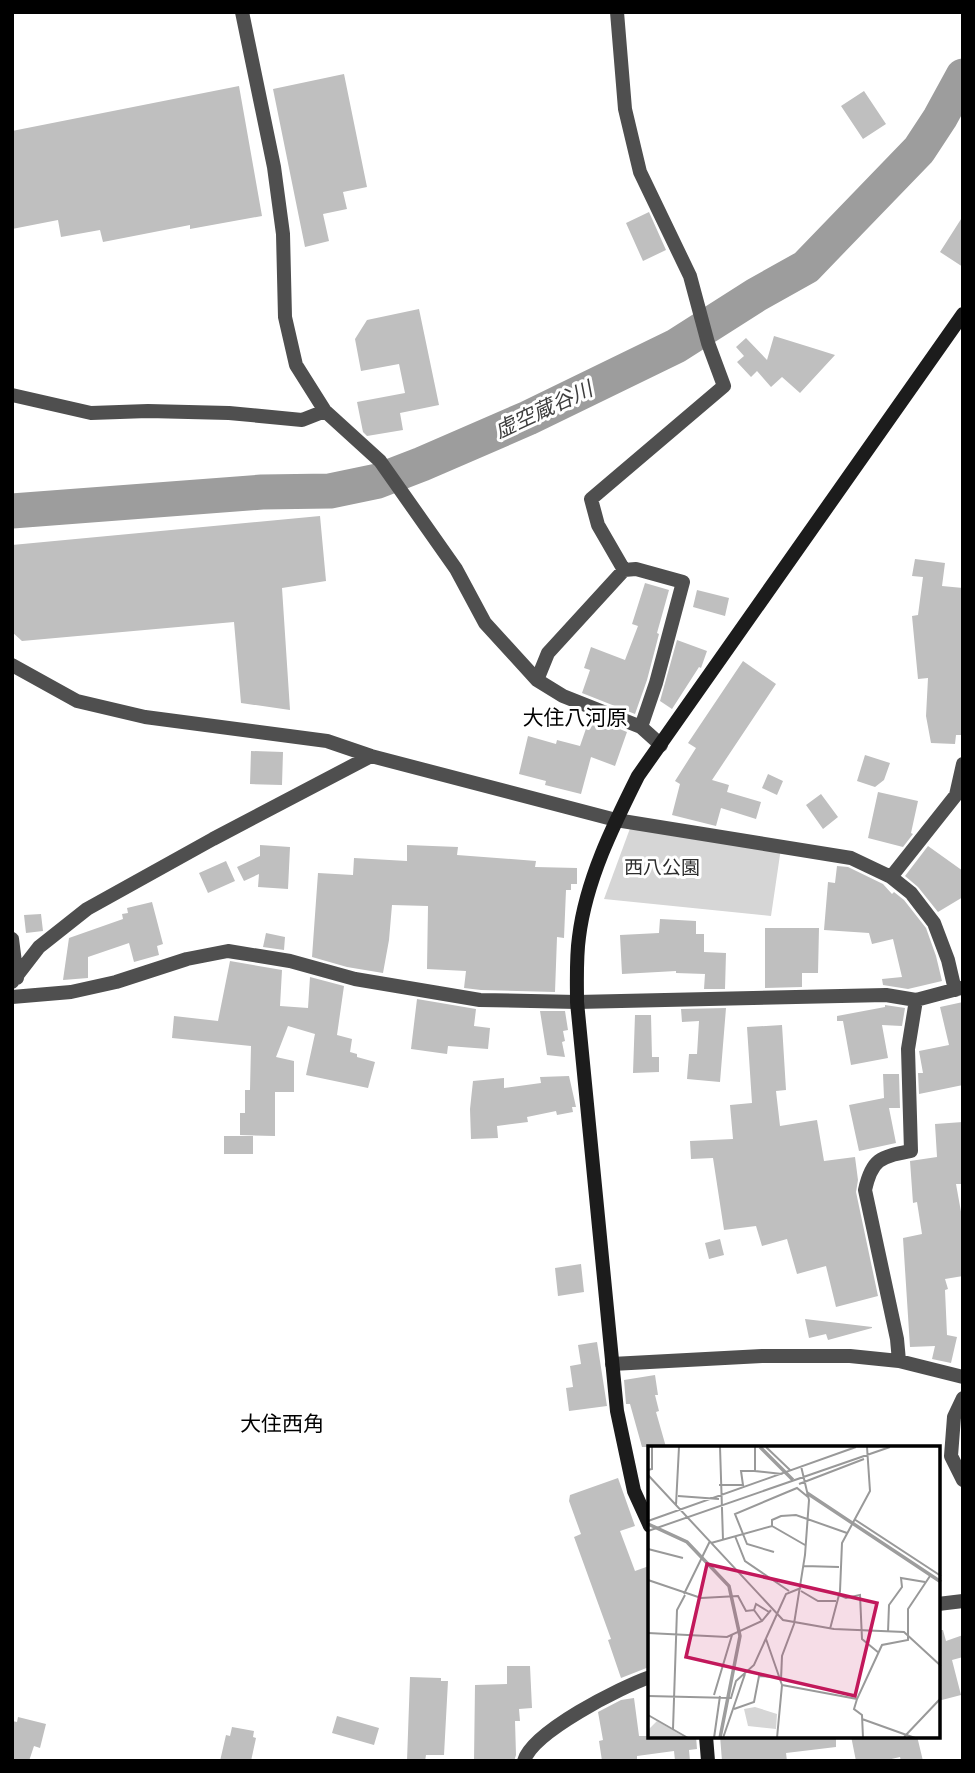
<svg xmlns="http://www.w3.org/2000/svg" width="975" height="1773" font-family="'IBM Plex Sans','Noto Sans JP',sans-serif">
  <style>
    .green { fill: #d6d6d6 }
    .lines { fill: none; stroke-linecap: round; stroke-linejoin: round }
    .river { stroke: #9d9d9d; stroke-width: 35 }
    .building { fill: #bfbfbf }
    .street { stroke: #4f4f4f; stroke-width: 14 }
    .secondary { stroke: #1c1c1c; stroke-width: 14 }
    .labels { text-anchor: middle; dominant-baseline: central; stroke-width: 6; stroke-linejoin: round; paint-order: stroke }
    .park-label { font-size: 19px; fill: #2d2d2d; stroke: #fff }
    .water-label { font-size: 21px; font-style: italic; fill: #3e3e3e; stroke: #fff }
    .neighbourhood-label { font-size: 21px; fill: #000; stroke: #fff }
    .inset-river { fill: none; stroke: #9d9d9d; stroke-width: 3.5 }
    .inset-road { fill: none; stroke: #999; stroke-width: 2 }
    .view { fill: #c2185b; fill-opacity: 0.15; stroke: #c2185b; stroke-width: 3.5 }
    .inset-edge { fill: none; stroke: #000; stroke-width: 3.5 }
  </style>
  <rect width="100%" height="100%" fill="#fff"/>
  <path class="green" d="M632 823 781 848 771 916 604 899Z"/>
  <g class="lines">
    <path class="river" d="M12 511 262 492 330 491 378 481 422 464 528 418 676 346 756 295 806 267 919 150 940 118 963 76"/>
  </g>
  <path class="building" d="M344 74 367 187 343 192 347 209 323 214 329 241 305 247 273 89Z
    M239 86 262 216 190 229V225L103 242 100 230 61 237 58 220 12 229V131Z
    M864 91 886 124 863 139 841 106Z
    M649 212 666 250 643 261 626 223Z
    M963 216V267L940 252Z
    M419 309 439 405 400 413 403 430 367 436 363 432 357 402 405 393 399 364 361 371 355 339 367 320Z
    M774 336 816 349 835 355 800 393 782 377 771 387 757 371 751 377 737 362 744 356 736 347 746 338 767 360Z
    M320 516 326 581 282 588 290 710 241 703 234 622 22 641 12 632V545Z
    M915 559 945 563 942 586 963 588V722L962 735H956L955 744 931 743 926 716 928 678 918 679 912 616 918 615 923 577 912 576Z
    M645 583 669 590 657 633 659 634 647 680 635 714 582 693 590 670 584 668 591 647 625 660 638 626 632 624Z
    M697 590 729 598 725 616 693 607Z
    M677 640 707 651 701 668 699 667 672 709 660 701Z
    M743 661 776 684 712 780 729 785 727 792 761 802 756 819 721 808 716 826 672 815 680 784 675 781 696 748 688 743Z
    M590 717 627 732 615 766 591 757 581 794 545 785 546 781 519 774 528 736 556 744 557 740 580 746Z
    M251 751 283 752 282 785 250 784Z
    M865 755 890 763 884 780 875 787 857 781Z
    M768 774 783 781 777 795 762 788Z
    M878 792 918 801 911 833 913 834 903 847 868 838Z
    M821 794 838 817 823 829 806 805Z
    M260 845 290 847 288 889 258 887 259 874 244 881 237 867 260 856Z
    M407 845 458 847 457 855 536 861 535 867 577 868V884H571V890H566L564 938 557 937 555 992 481 990 464 988 466 971 427 969 428 906 392 905 389 940 383 973 347 967 312 957 318 873 353 875 354 858 407 861Z
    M928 846 963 871V897L938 912 918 887 905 876Z
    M226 861 235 881 208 893 199 873Z
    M837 866 848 867 883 884 892 894 894 892 904 900 926 928 936 956 942 981 908 989 883 985 882 979 902 977 893 939 872 944 869 933 824 930 828 882 835 883Z
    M152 902 163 944 157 946 159 955 134 962 129 943 88 957V978L63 980 69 938 123 919 122 914 128 913 127 908Z
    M41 914 43 931 26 933 24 915Z
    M660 919 696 921V934H704V952L726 953 725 989H704L705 974 676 973V971L622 974 620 935 659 933Z
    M765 928H819L818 973H802V987L765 988Z
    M266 933 285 937 284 950 263 947Z
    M230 961 282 970 280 1006 308 1008 310 977 344 986 337 1035 352 1039 350 1052 357 1054V1057L375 1062 368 1088 306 1075 315 1034 288 1026 276 1057 294 1061V1092H275V1136L240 1135V1113H245V1090H250L251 1046 172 1038 174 1016 218 1021Z
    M417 999 476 1009 474 1026 490 1028 488 1049 448 1046 447 1054 411 1049Z
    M963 1002V1085L919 1094 918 1073H923L919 1051 949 1045 940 1007Z
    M885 1005 905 1008 902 1026 882 1025 888 1058 851 1065 843 1021H837V1016L885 1007Z
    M726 1008 720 1082 687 1079 689 1054H697L699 1021 682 1022 681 1009Z
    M540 1011H565L568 1030 563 1031 565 1041 562 1042 565 1057 547 1055Z
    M635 1015H651L652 1057H659V1072L633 1073Z
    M782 1025 786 1090 776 1091 780 1126 817 1120 824 1161 855 1157 858 1180 856 1192 878 1296 836 1307 826 1266 797 1274 787 1239 762 1246 756 1226 724 1230 713 1158 691 1159 690 1141 733 1139 730 1105 752 1103 747 1027Z
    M883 1074H899L900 1108H889L896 1143 859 1151 849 1105 884 1098Z
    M569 1076 576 1107H572L573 1112 557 1115 556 1111 527 1117 528 1122 497 1126 498 1138 471 1139 470 1109 473 1081 504 1078V1088L541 1083 540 1077Z
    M963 1122 962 1184H956L963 1223V1276L945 1279 948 1289 945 1290 947 1335 957 1337 951 1363 932 1359 935 1346 910 1347 903 1238 922 1234 917 1202 913 1203 910 1161 937 1157 935 1124Z
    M224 1136H253V1154H224Z
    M720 1239 724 1255 709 1259 705 1243Z
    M581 1264 584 1292 558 1296 555 1268Z
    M805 1319 872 1327V1328L828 1340 826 1334 809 1338Z
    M597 1342 607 1406 569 1411 566 1388 573 1387 570 1366 581 1364 578 1345Z
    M655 1375 658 1395H655L659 1411 656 1412 666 1447H642L630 1404H626L624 1380Z
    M618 1478 635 1526 620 1531 635 1571 649 1566V1667L621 1678 608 1640 611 1639 574 1537 581 1534 569 1501 570 1495Z
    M938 1630H943L946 1641 963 1635V1657L952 1660 961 1695 938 1701Z
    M507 1666H530L532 1708 519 1709 520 1721H515L516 1755 514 1761H474L475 1685 507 1684Z
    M410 1677 441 1678V1681H448L444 1755H426L425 1761H407Z
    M634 1698 639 1736H696L697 1749 689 1750 690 1761H675L674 1751 637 1756V1761H602L599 1741 603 1740 598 1712 621 1700Z
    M337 1716 379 1728 374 1745 332 1733Z
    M18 1717 46 1724 40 1748 34 1746 29 1761H12V1721L17 1722Z
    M232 1727 254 1731 253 1737 256 1738 251 1761H220L226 1735 230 1736Z
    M720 1736H836V1747L786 1753 787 1761H722Z
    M851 1736H917L923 1761H901L900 1757 883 1761H856Z"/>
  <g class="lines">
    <path class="street" d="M242 12 274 167 283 234 285 317 296 365 325 411 380 461 456 569 485 623 537 680 563 696 641 727 661 745
      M12 395 91 413 148 411 229 413 302 420 325 411
      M624 570 636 569 683 582 656 683 641 727
      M12 665 77 701 145 717 327 741 371 756 616 820 851 858 891 877 911 893 934 923 948 960 955 990
      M537 680 548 653 624 570 598 525 591 499 724 386 708 343 690 276 640 172 625 109 617 12
      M891 877 956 795 963 764
      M12 939 17 978
      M12 982 39 947 87 909 213 839 371 756
      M12 997 71 992 116 982 187 959 228 951 290 961 355 979 480 1000 577 1002 886 995 916 1000 961 988
      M899 1361 897 1339 865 1190C872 1158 881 1157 911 1151L908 1049 916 1000
      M612 1364 762 1356H850L899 1361 963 1377
      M963 1398 954 1417 951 1456 963 1480
      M938 1604 963 1601
      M524 1761C532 1732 621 1687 650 1677"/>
    <path class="secondary" d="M650 1526 634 1491 617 1411 577 1002C577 981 576 958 579 937 586 880 613 826 638 776L963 314
      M706 1736 708 1761"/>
  </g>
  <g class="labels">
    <g class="park-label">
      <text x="662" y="867">西八公園</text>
    </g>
    <g class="water-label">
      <text transform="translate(543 409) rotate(-25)">虚空蔵谷川</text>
    </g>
    <g class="neighbourhood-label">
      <text x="575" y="717">大住八河原</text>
      <text x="282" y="1423">大住西角</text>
    </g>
  </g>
  <g transform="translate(648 1446)">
    <rect width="292" height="292" fill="#fff"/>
    <path d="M107 261 129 268 128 283 100 280 96 263ZM9 275 38 292H0V284Z" fill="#d6d6d6"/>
    <path class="inset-river" d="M112 1 145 34M159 47 293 136M0 78 39 96 81 140 92 190 72 292"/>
    <path class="inset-road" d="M72 1 75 94M107 1V25L134 28M118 1 142 24M0 24 4 23V1M0 29 135 174 186 183 256 186 293 220M151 38 216 13M71 39H95L93 25H107M30 50 71 53M28 59 31 1M206 73 293 130M0 75 208 1M124 80V74L133 70 148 69 199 87M0 85 242 1M87 90 97 115 141 145M63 97 124 80 157 99M0 103 35 112M126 106 99 98 87 68 149 42 160 51M156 120 191 121M0 134 53 152 90 150 98 165 106 164 114 175M153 145 170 155H188M36 148 62 95M191 149 198 152 212 149 214 193 231 207M106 164 108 158 121 166M182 183 192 145 194 97 222 45 219 1M240 186 241 159 254 141 253 132 277 136M0 187 79 191 114 175 123 164M118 193 134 239 129 292M133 234 134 210 146 178 157 109 161 54 153 20M134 239 209 253M66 249 84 189M0 250 83 252 88 235 106 219 138 148 153 142M86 263 106 256 111 230 131 231M0 269 40 292M214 273 267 292M25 283 29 164 37 149M256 291 293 252M66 292 72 250M75 292 97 228M215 292 214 269 206 263 209 253 234 199 260 194V163L282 130"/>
    <path class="view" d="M59 118 229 157 207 250 38 211Z"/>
    <rect width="292" height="292" class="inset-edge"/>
  </g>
  <rect width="975" height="1773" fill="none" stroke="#000000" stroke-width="28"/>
</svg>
